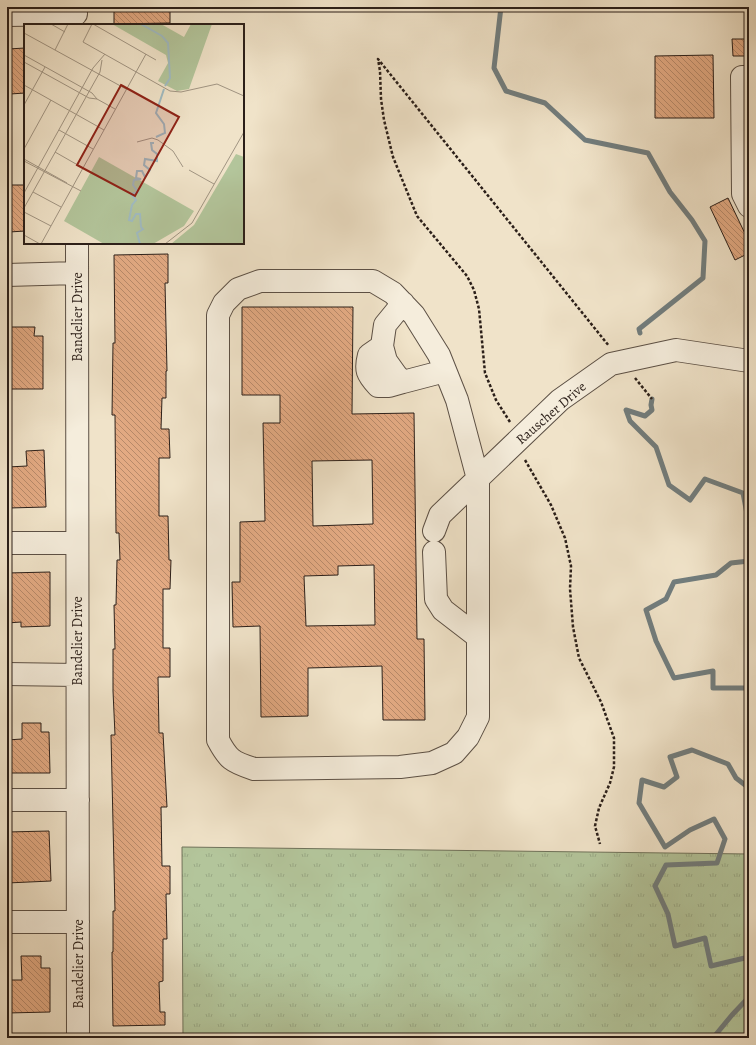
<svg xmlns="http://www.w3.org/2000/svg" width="756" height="1045" font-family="Alegreya,serif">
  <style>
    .grass { fill: url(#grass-tufts); stroke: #6f725a }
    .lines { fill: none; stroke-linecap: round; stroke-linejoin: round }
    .stream { stroke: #717d7e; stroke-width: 5 }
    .building { fill: url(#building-back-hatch); stroke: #2b1f19; fill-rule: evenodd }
    .minor-casing { stroke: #5c5045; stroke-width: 24 }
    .path { stroke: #2b1f19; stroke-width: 2.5; stroke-dasharray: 3 2; stroke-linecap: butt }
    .minor { stroke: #f5eddc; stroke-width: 22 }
    .labels { text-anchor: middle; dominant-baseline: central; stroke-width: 3; stroke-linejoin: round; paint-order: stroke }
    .street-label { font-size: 14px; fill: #2b1f19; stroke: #f5eddc }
    .inset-river { fill: none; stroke: #a0bbc2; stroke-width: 2 }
    .inset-road { fill: none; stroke: #a19583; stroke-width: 1 }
    .view { fill: #8f2418; fill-opacity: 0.15; stroke: #8f2418; stroke-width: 2 }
    .inset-edge { fill: none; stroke: #2b1f19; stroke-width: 2 }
  </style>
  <defs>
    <pattern id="grass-tufts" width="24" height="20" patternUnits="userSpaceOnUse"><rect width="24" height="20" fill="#b3c59b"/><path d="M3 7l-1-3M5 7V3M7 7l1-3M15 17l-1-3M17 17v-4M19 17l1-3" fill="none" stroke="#9aa985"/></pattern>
    <pattern id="building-back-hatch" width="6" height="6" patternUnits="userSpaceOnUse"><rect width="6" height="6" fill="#e3aa83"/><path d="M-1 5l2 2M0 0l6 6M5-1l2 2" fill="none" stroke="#b88a6a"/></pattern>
  </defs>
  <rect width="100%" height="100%" fill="#f0e3c9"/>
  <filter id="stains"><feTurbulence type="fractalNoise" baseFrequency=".005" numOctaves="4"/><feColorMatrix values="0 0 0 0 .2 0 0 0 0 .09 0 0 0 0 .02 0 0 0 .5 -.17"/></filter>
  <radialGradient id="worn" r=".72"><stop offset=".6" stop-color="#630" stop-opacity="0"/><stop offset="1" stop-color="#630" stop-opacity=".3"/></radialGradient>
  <path class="grass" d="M182 847 749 854V1038H183Z"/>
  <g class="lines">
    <path class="stream" d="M501 7 494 68 506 91 545 103 585 140 648 153 670 192 692 220 705 241 703 278 639 329 640 333
      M652 399 651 405 652 410 645 416 626 410 630 421 656 447 669 485 690 500 705 479 743 493 749 524
      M749 561 731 563 716 575 674 582 666 599 646 610 656 641 674 678 713 671V688H749
      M749 788 736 778 728 764 692 750 670 757 677 777 664 787 642 780 639 803 665 847 690 830 714 819 725 839 717 863 666 865 655 886 668 914 675 946 705 938 711 966 749 957
      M713 1038 732 1015 749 997"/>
  </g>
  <path class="building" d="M114 7H170V23L114 24Z
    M732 39H749V56H733Z
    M25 48V93L10 94 8 49Z
    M713 55 714 118H655V56Z
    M7 185H25V231L9 232Z
    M728 198 749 242V253L735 260 710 207Z
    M168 254V283H165L167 371H166V398H162L161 429H169L170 458H159V516H168L169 560H171L170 589H163V648H170V677H158L159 733H163L167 807H161L162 866H170V894H166L167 939H163V981L159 982 160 1012H165V1025L113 1026 112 952H113V911H115L111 735H115L113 691V649H115L114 605H116L117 560H120L119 533H116L115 415H112L113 343H115L114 255Z
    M242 307H353L352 414 414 413 417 639H424L425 720H383L382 666 308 668V716L261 717 260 626 233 627 232 582H240V522L265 521 263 423H280V395H242ZM372 460 373 524 313 526 312 461ZM374 565 375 625 306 626 304 576 338 575V566Z
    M7 327H35L34 336H43V389H7Z
    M44 450 46 507 9 508 8 467 27 466 26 451Z
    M50 572V626L21 627V622L7 623V573Z
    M22 723H41V732H49L50 773H7V740L22 739Z
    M49 831 51 881 7 883V832Z
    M21 956H41V968H50V1012L7 1013V980H22Z"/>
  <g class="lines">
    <defs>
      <path id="minor" d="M7 15 76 14
        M749 77H742L743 194 749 206
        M77 243 78 1038
        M7 275 77 273
        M260 281H373L393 293 414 315 439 355 457 400 478 479V717L468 737 454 753 432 763 400 767 254 769C232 762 228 759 218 740V315L224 303 238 289Z
        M403 303 385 325 382 346 386 361 396 375 403 382 445 371
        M382 346 369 355C365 370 367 374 378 386H389L403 382
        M434 531 440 515 560 400 611 364 676 350 749 361
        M7 543H77
        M434 552 436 599 443 610 478 637
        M7 674 77 675
        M7 800H78
        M7 922H78"/>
    </defs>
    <use href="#minor" class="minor-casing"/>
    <path class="path" d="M635 378 652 399
      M510 422 496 400 485 373 479 309 474 290 467 276 417 216 393 157 384 120 381 99 380 71 378 59 609 346
      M525 460 551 505 565 538 571 566 570 589 573 627 579 658 601 702 614 738V767L610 783 599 808 595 826 600 844"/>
    <use href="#minor" class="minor"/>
  </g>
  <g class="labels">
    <g class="street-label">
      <text transform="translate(77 317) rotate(-90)">Bandelier Drive</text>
      <text transform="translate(551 413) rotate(-41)">Rauscher Drive</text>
      <text transform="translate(77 641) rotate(-90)">Bandelier Drive</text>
      <text transform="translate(78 964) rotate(-90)">Bandelier Drive</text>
    </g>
  </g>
  <g transform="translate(24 24)">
    <rect width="220" height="220" fill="#f0e3c9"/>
    <path d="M212 130 220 133V220H147L170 201ZM75 133 170 187 160 202 129 220H80L40 197Z" fill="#b3c59b"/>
    <path d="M88 0H137L160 13 167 0H188L165 65 153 67 134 57 144 39 142 31Z" fill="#b3c59b"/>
    <path class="inset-river" d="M117 0 138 12 144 19 146 54 141 62M132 113 141 109 140 100 132 89 140 65M116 220 113 209 119 205 117 203 116 190H112L108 197 105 196 108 181 112 176 107 170 114 168 109 161 110 156 117 155 112 154 113 147H118L121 153 126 146 120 141 121 135 133 137V130L128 126 127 119H130"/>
    <path class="inset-road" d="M27 0 41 8M68 0 59 18 146 67 157 68 193 60 220 72M69 0 132 36M0 9 102 65M31 26 44 0M0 31 68 69 73 75M0 38 65 74 73 75 91 85M0 61 80 106M0 81 21 43M35 106 69 125M113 118 128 114 134 116 149 127 159 143M0 125 27 76M31 128 59 144M0 135 43 159M0 137 57 167M165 146 190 160M9 168 37 183M0 169 69 44 81 30M0 184 76 48 78 36M0 188 27 202M0 211 16 220M17 220 122 30M141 220 168 199 220 108"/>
    <path class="view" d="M97 61 155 93 111 172 53 141Z"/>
    <rect width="220" height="220" class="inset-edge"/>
  </g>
  <rect width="756" height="1045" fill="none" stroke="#f0e3c9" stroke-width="24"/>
  <rect x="8" y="8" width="740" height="1029" fill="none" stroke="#2b1f19" stroke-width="2"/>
  <rect x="12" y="12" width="732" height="1021" fill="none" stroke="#2b1f19"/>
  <rect width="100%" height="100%" filter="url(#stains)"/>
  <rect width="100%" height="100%" fill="url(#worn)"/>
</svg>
